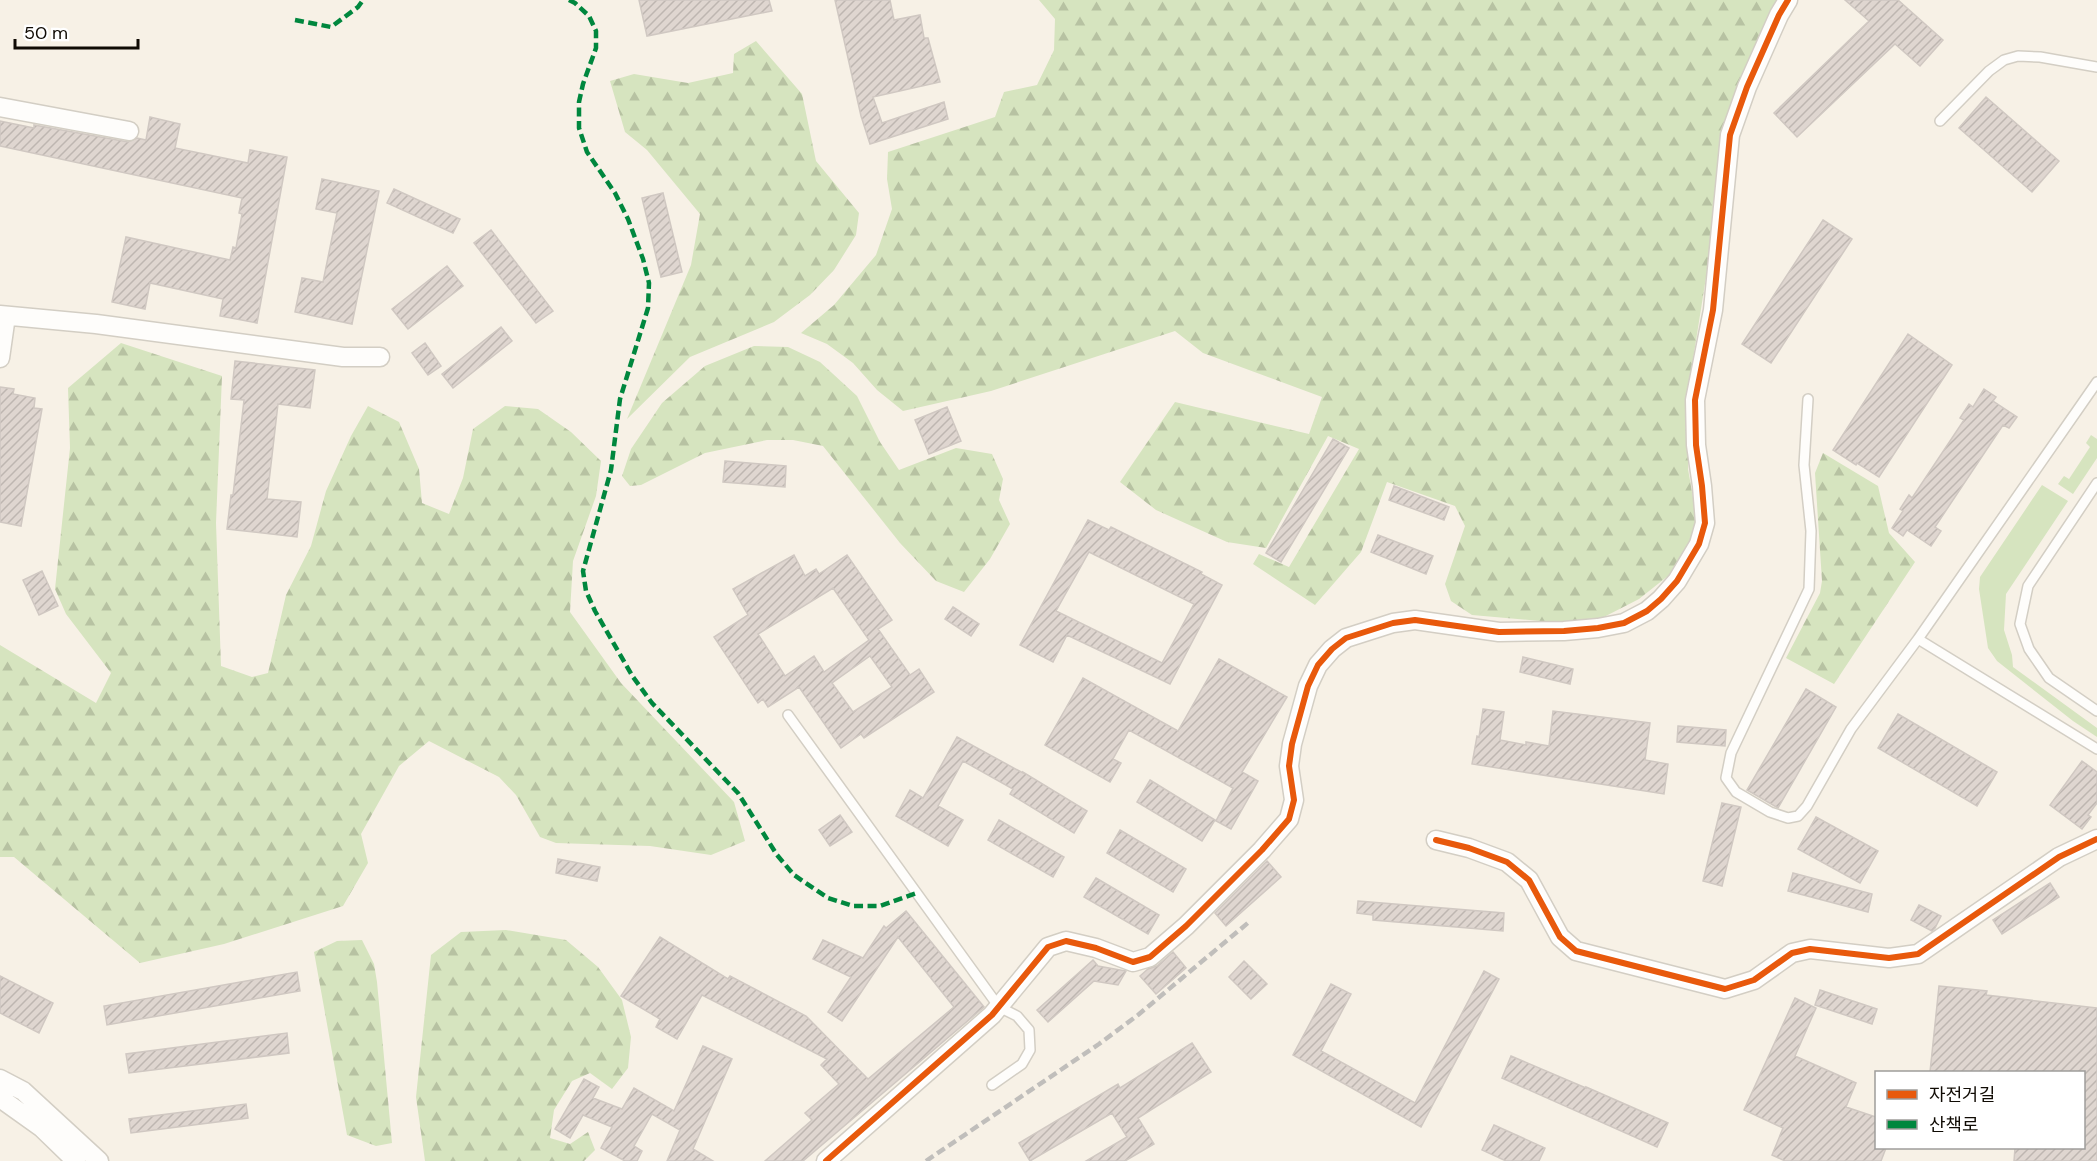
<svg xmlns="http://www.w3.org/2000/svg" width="2097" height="1161" font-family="'DM Sans','Noto Sans KR',sans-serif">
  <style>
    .grass { fill: #d6e4bf }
    .forest { fill: url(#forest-firs) }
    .building { fill: url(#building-hatch); stroke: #d0c8c2; stroke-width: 1.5; fill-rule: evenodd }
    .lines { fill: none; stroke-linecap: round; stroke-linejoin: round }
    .lane-casing { stroke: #d3cec4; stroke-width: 12 }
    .street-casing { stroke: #d3cec4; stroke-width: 21 }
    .lane { stroke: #fefdfb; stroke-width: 9 }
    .street { stroke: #fefdfb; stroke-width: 18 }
    .rail { stroke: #c0bebb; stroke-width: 4.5; stroke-dasharray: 9 4.5; stroke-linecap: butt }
    .quiet { stroke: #00873e; stroke-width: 4.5; stroke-dasharray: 9 4.5; stroke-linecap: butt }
    .cycleway-casing { stroke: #fff; stroke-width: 10 }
    .cycleway { stroke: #e8590c; stroke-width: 6 }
  </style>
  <defs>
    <pattern id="forest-firs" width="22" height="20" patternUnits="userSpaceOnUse" patternTransform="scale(1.5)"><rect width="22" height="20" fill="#d6e4bf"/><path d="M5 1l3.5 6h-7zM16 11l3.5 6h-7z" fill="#b7c2a2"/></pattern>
    <pattern id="building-hatch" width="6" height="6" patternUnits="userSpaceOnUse" patternTransform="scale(1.5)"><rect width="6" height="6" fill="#dfd6d0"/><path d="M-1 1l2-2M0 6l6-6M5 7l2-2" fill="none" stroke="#beb6b1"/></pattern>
  </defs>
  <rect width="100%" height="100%" fill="#f7f1e6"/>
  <path class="grass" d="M2091 435 2097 439V458L2073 494 2058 484 2064 476 2069 479 2090 447 2086 443Z
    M2042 485 2068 501 2006 594 2004 630 2012 655 2013 667 2097 728V737L2073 721 1997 661 1988 648 1979 589 1980 577Z"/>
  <path class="forest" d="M1039 0H1781L1759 40 1726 119 1707 271 1688 391V469L1696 515 1692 540 1673 572 1639 599 1600 619 1551 622 1472 615 1451 601 1445 584 1465 526 1455 506 1387 482 1361 552 1315 605 1253 564 1259 554 1289 567 1359 449 1328 436 1266 548 1227 542 1156 510 1120 482 1175 402 1309 434 1322 397 1203 353 1175 331 991 391 903 411 877 390 853 363 827 344 801 333 834 305 876 255 892 209 887 179 888 152 995 117 1004 92 1037 85 1054 50 1055 19Z
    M756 41 802 94 816 161 859 213 856 235 834 270 810 295 774 322 690 357 627 419 691 265 700 214 647 150 625 132 610 81 634 74 688 83 733 73 734 54Z
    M121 343 222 376 216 523 221 666 252 677 268 673 286 595 311 546 326 491 351 436 368 406 399 422 419 469 422 503 449 514 463 478 473 429 505 406 538 409 571 432 601 461 596 496 573 561 570 612 621 683 734 802 745 841 711 855 650 846 556 843 540 837 516 795 499 777 429 741 399 766 361 834 368 863 343 906 224 944 140 963 14 857H0V645L96 703 111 673 66 614 55 589 70 448 68 388Z
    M754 346 788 347 820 362 857 396 880 442 899 470 956 448 992 454 1003 479 999 500 1010 524 990 559 964 592 936 581 900 543 823 446 793 440H767L705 453 641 485 630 486 622 476 631 449 662 403 705 366Z
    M1823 453 1878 486 1889 533 1915 562 1834 684 1786 658 1820 593 1822 581 1815 473Z
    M506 930 566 940 598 967 622 1000 631 1037 628 1068 612 1089 590 1073 572 1081 554 1110 550 1138 570 1144 588 1132 595 1150 584 1161H425L416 1097 431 955 461 932Z
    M362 940 374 964 377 982 392 1143 376 1146 347 1135 314 952 337 941Z"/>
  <path class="building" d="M639 0H769L772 11 647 36Z
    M835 0H890L894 20 920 15 924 38H928L940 82 873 97 882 123 944 102 948 119 870 144 861 116Z
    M1845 0H1898L1943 40 1920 66 1895 44 1797 137 1774 113 1869 21Z
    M1986 97 2059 161 2032 192 1959 128Z
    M150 117 180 124 175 148 248 163 250 150 287 157 257 323 220 316 223 299 150 283 145 309 112 302 126 237 230 260 233 247 236 248 242 214 239 213 242 198 0 146V121L34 128V125L128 142 137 138 146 140Z
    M322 179 379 191 352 324 295 312 302 278 323 282 337 213 316 209Z
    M394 189 460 219 453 233 387 203Z
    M663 193 682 272 661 277 642 198Z
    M1823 220 1852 239 1771 363 1742 344Z
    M491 230 553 311 536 323 474 243Z
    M447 266 463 286 408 329 392 309Z
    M501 327 512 341 453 388 442 374Z
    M1908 334 1952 365 1879 477 1857 463 1856 465 1833 450Z
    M425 343 441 366 428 375 412 353Z
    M235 361 315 370 310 408 278 404 267 499 301 502 297 537 227 529 231 495H233L244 400 231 399Z
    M0 387 14 389 13 394 35 398 34 408 42 409 21 526 0 522Z
    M1984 389 1996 397 1993 401 2017 417 2009 428 2003 425 1935 527 1941 531 1931 546 1907 530 1903 536 1892 528 1903 511 1900 509 1909 495 1912 498 1964 420 1960 418 1969 404 1973 407Z
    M947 407 961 441 929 454 915 420Z
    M1333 439 1349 448 1281 562 1266 553Z
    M725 461 786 466 785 487 723 482Z
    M1394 486 1449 507 1444 520 1389 500Z
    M1088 520 1109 530 1111 527 1202 572 1201 574 1222 585 1170 684 1067 635 1053 662 1020 645ZM1089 552 1194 604 1162 663 1056 611Z
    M1378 535 1433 556 1426 574 1371 552Z
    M794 555 805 576 816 569 819 574 847 555 892 620 878 629 910 675 919 669 934 692 864 738 861 734 841 748 799 687 768 707 763 699 758 703 714 637 748 615 733 589ZM833 588 869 640 824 672 814 656 785 676 758 634ZM870 656 892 687 853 712 832 683Z
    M42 571 58 606 39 615 23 580Z
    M953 607 979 624 971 636 945 619Z
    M1523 657 1573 669 1570 684 1520 672Z
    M1219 659 1287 697 1242 772 1258 781 1231 829 1216 821 1233 788 1129 730 1113 759 1121 763 1110 782 1045 745 1083 678 1178 731Z
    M1806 689 1836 707 1778 808 1747 790Z
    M1483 709 1504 712 1500 740 1526 745V742L1549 746 1553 711 1650 723 1645 760 1668 764 1664 794 1472 764 1477 736 1479 737Z
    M1898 714 1997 772 1977 806 1878 748Z
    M1678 726 1726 730 1725 746 1677 742Z
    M957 737 1023 773V772L1087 811 1074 833 1010 794 1013 789 963 761 938 806 963 820 948 846 896 816 910 790 923 798Z
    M2082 761 2097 772V803L2088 815 2091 817 2082 829 2050 805Z
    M1150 780 1215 820 1202 841 1137 802Z
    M1722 803 1741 807 1722 886 1703 881Z
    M840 815 852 832 830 846 819 830Z
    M1816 817 1878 851 1860 883 1798 849Z
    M999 820 1064 857 1053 877 988 840Z
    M1120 830 1186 869 1173 892 1107 853Z
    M558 859 600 867 597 881 556 873Z
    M1267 861 1281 877 1226 926 1215 913Z
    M1793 873 1872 894 1868 912 1788 891Z
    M1096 878 1159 915 1148 934 1084 897Z
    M2050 883 2059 897 2002 934 1993 920Z
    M1358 901 1504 913 1503 931 1373 920V915L1357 913Z
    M1919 905 1941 916 1935 928 1932 931 1911 920Z
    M906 911 984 1007 803 1161H765L812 1120 805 1113 839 1084 821 1065 827 1059 702 995 677 1039 656 1027 660 1019 621 996 660 937 728 979 730 976 806 1016 868 1079 954 1007 898 937 842 1021 828 1012 851 977 813 959 823 940 863 958 884 926 886 928Z
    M1173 952 1186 968 1156 994 1140 976 1148 969 1157 966Z
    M1093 960 1098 966 1126 971 1118 985 1094 981 1048 1022 1037 1010Z
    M1244 961 1267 984 1251 999 1229 977Z
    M1484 971 1499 979 1421 1127 1293 1055 1331 984 1351 994 1321 1051 1415 1103Z
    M297 972 300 991 107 1025 104 1006Z
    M0 976 53 1003 39 1033 0 1013Z
    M1939 986 1987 991 1986 995 2097 1008V1161H2014L2015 1148H2084V1072H1930Z
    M1820 990 1877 1009 1872 1024 1815 1005Z
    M1795 998 1816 1008 1795 1056 1856 1083 1846 1107 1876 1117V1148H1886L1881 1161H1785L1772 1155 1783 1128 1744 1110Z
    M287 1033 289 1053 129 1073 126 1054Z
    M1192 1043 1211 1072 1138 1118 1154 1144 1125 1161H1086L1127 1137 1112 1113 1030 1161 1019 1143 1118 1084 1120 1088Z
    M703 1046 732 1059 693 1149 713 1161H667L680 1130 652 1114 634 1146 642 1151 637 1161H625L601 1148 612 1127 583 1115 570 1138 555 1129 584 1079 599 1087 593 1098 622 1109 634 1088 674 1111Z
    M1511 1056 1586 1088V1087L1668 1123 1657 1147 1502 1078Z
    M246 1104 248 1118 131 1133 129 1119Z
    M1494 1125 1545 1148 1539 1161H1506L1482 1150Z"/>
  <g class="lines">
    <defs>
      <path id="lane" d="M1940 121 1989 71 2004 60 2018 56 2040 57 2097 67
        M1808 399 1804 465 1811 531 1809 589 1731 753 1726 778 1736 792 1770 812 1788 818 1798 816 1807 806 1851 729 1918 639 2097 382
        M2097 483 2028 586 2020 624 2029 649 2049 678 2097 711
        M1918 639 2097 749
        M788 715 999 1007 1017 1016 1029 1030 1030 1050 1022 1064 992 1085"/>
      <path id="street" d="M0 107 129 131
        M0 315 96 324 343 357H380
        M0 358 6 316
        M1436 840 1469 848 1507 862 1529 880 1560 937 1576 951 1725 989 1754 980 1792 953 1810 949 1889 958 1918 954 2059 857 2097 839
        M0 1079 23 1091 99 1161
        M0 1098 42 1128 76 1161
        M826 1161 992 1015 1048 947 1066 941 1096 948 1133 962 1150 957 1186 926 1262 850 1289 819 1294 800 1289 766 1292 744 1308 686 1318 665 1332 649 1346 638 1393 623 1415 620 1499 632 1564 631 1598 628 1624 623 1647 611 1661 599 1677 581 1699 544 1705 523 1702 486 1696 445 1695 400 1713 310 1730 135 1747 87 1779 15 1788 0"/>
    </defs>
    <use href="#lane" class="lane-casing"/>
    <use href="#street" class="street-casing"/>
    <use href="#lane" class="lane"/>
    <use href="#street" class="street"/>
    <path class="rail" d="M926 1161 1099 1044 1138 1015 1249 922"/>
    <path class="quiet" d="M569 0 575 3 589 16 596 31V48L583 84 579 102V128L587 152 615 193 628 219 643 259 649 283 648 308 620 399 611 470 583 571 586 591 595 611 633 677 652 703 738 793 777 855 794 875 828 898 853 906H880L917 893
      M295 20 331 27 358 7 363 0"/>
    <defs>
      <path id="cycleway" d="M1436 840 1469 848 1507 862 1529 880 1560 937 1576 951 1725 989 1754 980 1792 953 1810 949 1889 958 1918 954 2059 857 2097 839
        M826 1161 992 1015 1048 947 1066 941 1096 948 1133 962 1150 957 1186 926 1262 850 1289 819 1294 800 1289 766 1292 744 1308 686 1318 665 1332 649 1346 638 1393 623 1415 620 1499 632 1564 631 1598 628 1624 623 1647 611 1661 599 1677 581 1699 544 1705 523 1702 486 1696 445 1695 400 1713 310 1730 135 1747 87 1779 15 1788 0"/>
    </defs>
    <use href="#cycleway" class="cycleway-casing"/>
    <use href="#cycleway" class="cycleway"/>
  </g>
  <rect x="1875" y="1071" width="210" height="78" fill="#ffffff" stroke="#9f9d9b" stroke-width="1.5"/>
  <rect x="1887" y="1090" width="30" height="9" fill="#e8590c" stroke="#9f9d9b" stroke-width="1.5"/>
  <text x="1929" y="1101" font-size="18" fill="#100b04">자전거길</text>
  <rect x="1887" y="1120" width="30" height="9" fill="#00873e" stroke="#9f9d9b" stroke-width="1.5"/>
  <text x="1929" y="1131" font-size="18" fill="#100b04">산책로</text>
  <path d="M15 39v9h123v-9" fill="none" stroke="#100b04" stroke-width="3"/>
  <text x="24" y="39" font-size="18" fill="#100b04" stroke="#ffffff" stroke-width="4.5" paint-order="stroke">50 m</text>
</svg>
